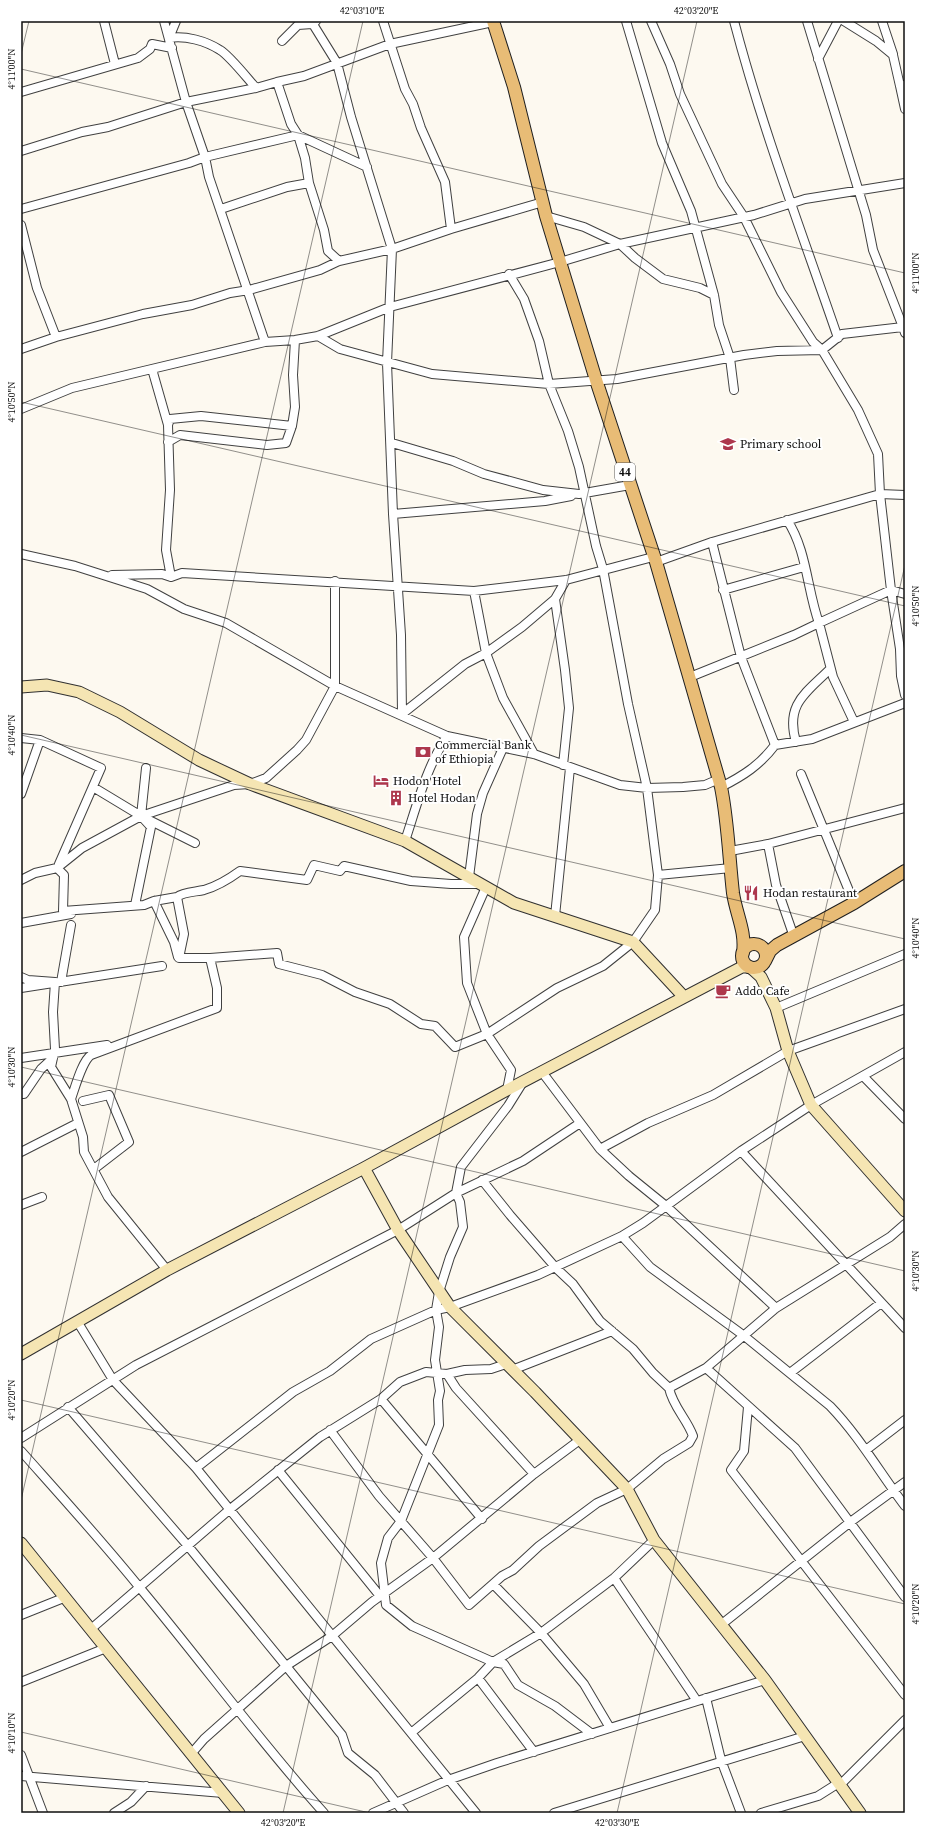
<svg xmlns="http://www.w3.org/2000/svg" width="926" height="1834" font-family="'Source Serif 4',serif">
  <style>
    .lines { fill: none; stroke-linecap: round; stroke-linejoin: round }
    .street-casing { stroke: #414141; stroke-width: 10 }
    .secondary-casing { stroke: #303030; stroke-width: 13 }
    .primary-casing { stroke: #1f1f1f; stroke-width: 14 }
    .street { stroke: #fff; stroke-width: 8 }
    .secondary { stroke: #f5e5b3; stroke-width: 11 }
    .primary { stroke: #e8bc76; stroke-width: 12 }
    .ticks { fill: none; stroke: #0e0e0e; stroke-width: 1; stroke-opacity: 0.45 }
    .labels { text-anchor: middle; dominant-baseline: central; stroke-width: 4; stroke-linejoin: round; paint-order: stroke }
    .shield { fill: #fff; stroke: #565656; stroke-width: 1 }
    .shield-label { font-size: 11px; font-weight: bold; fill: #0e0e0e }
    .poi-label { font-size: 12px; fill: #0e0e0e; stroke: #fff; text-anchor: start }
    .neatline { fill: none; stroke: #0e0e0e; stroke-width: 1.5 }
    .ticks-label { font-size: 10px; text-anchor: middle; fill: #0e0e0e }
  </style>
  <rect width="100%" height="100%" fill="#fdf9f0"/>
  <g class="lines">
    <defs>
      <path id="street" d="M104 21 115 64
        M164 21 186 102 205 157 209 177 265 342
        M383 21 405 89 413 104 421 128 445 182 451 229
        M626 21 662 143 691 211 714 295 719 325 730 358 734 390
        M651 21 670 64 680 94 722 184 744 217 781 292 813 342 822 350 858 410 878 454 880 494 891 590 900 649 901 676 905 695
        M734 21C762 128 802 233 838 338
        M807 21 866 215 873 250 903 327H905
        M844 21 876 41 893 55 900 86 905 85
        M882 21 893 54
        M169 38C185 35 206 41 220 50 230 56 247 78 256 88L277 82 291 124 298 135 367 167
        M169 38 176 21
        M282 41 298 25 312 24 316 21
        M818 59 838 21
        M277 82 304 76 390 44 493 22
        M900 86 905 109
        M21 92 138 58 150 49 152 44 172 48
        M21 151 82 132 108 127 186 102 256 88
        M21 209 189 163 205 157 298 135 305 158 309 183 324 230 328 251 339 261
        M221 209 287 187 309 183
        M546 216 584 227 620 244 635 258 663 279 700 288 714 295
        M21 225 37 288 56 337
        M318 336 340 349 432 374 549 384 617 379 744 355 777 351 822 350 842 334 903 327 905 333
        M21 349 56 337 143 314 192 305 230 293 249 290 320 270 339 261 392 249 351 117 337 63 311 21
        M152 369 168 425 170 490 166 550 171 577
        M21 409 72 388 265 342 295 340 318 336 390 307 560 262 620 244 754 215 805 199 905 183
        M168 425 170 419 201 416 292 426 295 407 293 375 295 340
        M168 442 180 435 267 445 286 443 292 426
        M392 443 453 461 484 474 543 490 579 494 630 485
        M393 514 545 501 571 496
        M712 542 741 657 775 745
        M21 554 75 566 147 589 184 609 226 623 335 686 447 736 534 754 620 785 647 788 683 787 705 785 719 779
        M656 562 712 542 880 494 905 495
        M112 575 162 574 171 577 182 573 474 591 566 580 653 557
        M723 590 804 567
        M474 591 486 653 503 698 534 754
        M555 599 565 670 569 708 563 765
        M690 677 794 635 819 623C807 590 807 550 787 520
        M402 714 401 635 393 514 387 363 392 249 451 229 543 202
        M402 714 465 664 486 653 522 627 555 599 566 580
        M854 722 833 677 819 623 891 590 905 594
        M21 738 40 740 101 768 59 864
        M796 742C785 704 806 693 830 669
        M801 774 854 903
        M93 787 141 816 195 843
        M721 787C743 776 760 765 775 745L812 739 905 703
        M21 794 40 740
        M405 841C417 805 426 768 447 736
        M768 844 905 808
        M730 851 768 844 776 885 794 937
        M57 868 64 875 63 911 144 905 154 901 174 942 178 957
        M658 875 731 868
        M469 877 477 814 483 793 503 748
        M21 880 35 873 57 868 82 848 141 816 234 785 250 784 266 778 297 750 306 740 335 686V581
        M486 887 464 937 467 983 487 1034 557 988 603 966 633 942 655 910 658 875 647 788 628 704 603 569 596 546 579 467 568 431 549 384 539 341 524 299 509 274
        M154 901 177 897
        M135 905 151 827 141 816 146 768
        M555 916 570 768
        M21 923 71 914
        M210 958H179L184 934 177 897C183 892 195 892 204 890 218 886 229 879 240 871L307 880 314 865 340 871 344 866 411 881 451 884H479
        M21 977 28 980 55 982 53 1012 55 1049 51 1067 71 1099 83 1137 84 1152 108 1197 167 1270
        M61 982 71 925
        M21 988 162 966
        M776 1008 905 954
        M21 1058 107 1045
        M542 1072 600 1149 629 1176 666 1206 776 1308
        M864 1077 905 1119
        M21 1094H24L41 1069 53 1058
        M71 1099C75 1088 82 1061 91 1055L217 1008V988L210 958 277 953 279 964 322 975 355 992 390 1004 421 1024 435 1026 455 1047 487 1034 511 1070 507 1090
        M83 1101 109 1095 129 1142 94 1169
        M580 1123 523 1161 456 1193 460 1202 463 1227 450 1257 439 1292 436 1310 439 1327 435 1360 440 1391 438 1400 439 1425 401 1521 388 1538 381 1563 386 1605 412 1626 493 1662 504 1664 518 1685 555 1706 592 1734
        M600 1149 648 1123 713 1095 788 1051 905 1009
        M741 1151 905 1328
        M21 1152 74 1125
        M482 1180 510 1215 556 1268 573 1284 600 1321 633 1349 653 1373 669 1388
        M21 1205 42 1197
        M622 1236 650 1267 743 1335 830 1406C859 1436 880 1473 905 1506
        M77 1321 113 1380 196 1468 476 1813
        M706 1368 795 1448 905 1597
        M512 1370 612 1331
        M790 1373 881 1303
        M447 1374 456 1388 534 1474
        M381 1399 482 1519
        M68 1407 188 1546 286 1666 342 1735 348 1753 375 1775 404 1813
        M748 1407 744 1451 731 1470 905 1695
        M330 1430 379 1496 433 1558 469 1605 493 1584 541 1633 584 1684 610 1728
        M21 1438 136 1365 398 1230 456 1193 461 1167 508 1106 523 1082
        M866 1450 905 1420
        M21 1451C61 1496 102 1541 140 1588 202 1662 259 1741 324 1813
        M196 1468 293 1392 330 1371 371 1339 436 1310 450 1307 538 1275 622 1236 643 1223 741 1151 811 1105 905 1052
        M278 1470 380 1596
        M614 1578 697 1701
        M493 1584 502 1576 513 1570 539 1546 597 1503 627 1489 663 1459 689 1443 693 1436C687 1419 673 1407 669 1388L706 1368 776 1308 890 1237 905 1224
        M21 1615 66 1597
        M722 1624 849 1523 905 1482
        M91 1629 229 1510 320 1437 381 1399 400 1382 426 1372 447 1374 465 1370 491 1369 506 1364
        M478 1678 534 1752
        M21 1682 106 1648
        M706 1698 721 1760 741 1813
        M411 1733 478 1678 493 1662 541 1633 614 1578 654 1540
        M191 1754 204 1739 286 1666 332 1636 372 1602 433 1558 534 1474 581 1439
        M21 1755 43 1813
        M21 1776 223 1793
        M114 1813 131 1802 146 1786
        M373 1813 448 1780 497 1763 765 1680
        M554 1813 805 1736
        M761 1813 818 1796 837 1784 840 1785 905 1720"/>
      <path id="secondary" d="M21 687 47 685 79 692 120 712 199 760 250 784 405 841 514 903 633 942 684 997
        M364 1168 398 1230 450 1307 535 1392 627 1489 654 1540 765 1680 860 1813
        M21 1354 167 1270 364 1168 507 1090 742 967H750L761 977 776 1008 788 1051 811 1105 905 1211
        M21 1543 239 1813"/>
      <path id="primary" d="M493 21 514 87 546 216 596 380 656 562 721 787C728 822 729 858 733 893 736 914 746 931 743 953
        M742 956a12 12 0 1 1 24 0a12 12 0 1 1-24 0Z
        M765 961 770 951 777 945 854 903 905 871"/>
    </defs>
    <use href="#street" class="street-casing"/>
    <use href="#secondary" class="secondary-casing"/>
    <use href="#primary" class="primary-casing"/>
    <use href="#street" class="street"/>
    <use href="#secondary" class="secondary"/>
    <use href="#primary" class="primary"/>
  </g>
  <path class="ticks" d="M21 54 29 21M21 69 905 273M21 402 905 606M21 735 905 939M21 1067 905 1271M21 1400 905 1604M21 1500 363 21M21 1732 370 1813M283 1813 697 21M617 1813 905 565"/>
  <defs>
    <symbol id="school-bare" viewBox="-9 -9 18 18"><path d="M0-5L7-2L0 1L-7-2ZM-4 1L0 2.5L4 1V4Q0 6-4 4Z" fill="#ad374d" stroke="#fff" stroke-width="2.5" paint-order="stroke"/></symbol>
    <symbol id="bank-bare" viewBox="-9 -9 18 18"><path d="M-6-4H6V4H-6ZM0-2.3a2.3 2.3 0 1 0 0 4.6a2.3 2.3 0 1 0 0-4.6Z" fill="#ad374d" stroke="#fff" stroke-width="2.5" paint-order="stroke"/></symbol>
    <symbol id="hotel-bare" viewBox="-9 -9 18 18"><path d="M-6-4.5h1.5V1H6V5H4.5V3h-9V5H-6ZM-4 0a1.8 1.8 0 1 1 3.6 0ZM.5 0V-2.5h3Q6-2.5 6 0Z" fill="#ad374d" stroke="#fff" stroke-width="2.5" paint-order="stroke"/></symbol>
    <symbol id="building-bare" viewBox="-9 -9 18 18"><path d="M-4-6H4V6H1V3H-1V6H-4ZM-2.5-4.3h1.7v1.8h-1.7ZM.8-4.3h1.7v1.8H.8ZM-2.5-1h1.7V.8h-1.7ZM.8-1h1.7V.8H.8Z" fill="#ad374d" stroke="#fff" stroke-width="2.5" paint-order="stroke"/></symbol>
    <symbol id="restaurant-bare" viewBox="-9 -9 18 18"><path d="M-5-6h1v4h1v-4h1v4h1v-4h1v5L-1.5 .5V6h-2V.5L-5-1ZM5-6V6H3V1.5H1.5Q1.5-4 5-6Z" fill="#ad374d" stroke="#fff" stroke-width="2.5" paint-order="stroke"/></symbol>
    <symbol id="cafe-bare" viewBox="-9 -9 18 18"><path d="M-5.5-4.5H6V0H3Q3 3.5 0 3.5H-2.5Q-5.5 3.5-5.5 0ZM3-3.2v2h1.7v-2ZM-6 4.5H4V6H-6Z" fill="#ad374d" stroke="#fff" stroke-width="2.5" paint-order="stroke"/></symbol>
  </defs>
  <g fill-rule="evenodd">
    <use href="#school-bare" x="717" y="433" width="22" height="22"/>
    <use href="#bank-bare" x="412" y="741" width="22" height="22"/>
    <use href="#hotel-bare" x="370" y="770" width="22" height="22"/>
    <use href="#building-bare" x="385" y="787" width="22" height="22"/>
    <use href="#restaurant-bare" x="740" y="882" width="22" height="22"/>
    <use href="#cafe-bare" x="712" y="980" width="22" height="22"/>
  </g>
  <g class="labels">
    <rect class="shield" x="615" y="463" width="20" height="18" rx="3"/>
    <g class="shield-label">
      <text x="625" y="472">44</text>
    </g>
    <g class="poi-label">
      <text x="740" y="444">Primary school</text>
      <text x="435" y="745">Commercial Bank<tspan x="435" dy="14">of Ethiopia</tspan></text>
      <text x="393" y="781">Hodon Hotel</text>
      <text x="408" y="798">Hotel Hodan</text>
      <text x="763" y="893">Hodan restaurant</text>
      <text x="735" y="991">Addo Cafe</text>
    </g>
  </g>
  <rect width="926" height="1834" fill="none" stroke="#ffffff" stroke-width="44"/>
  <rect x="22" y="22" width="882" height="1790" class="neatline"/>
  <g class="ticks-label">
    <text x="362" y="14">42°03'10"E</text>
    <text x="696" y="14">42°03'20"E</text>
    <text transform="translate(11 69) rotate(-90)" y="4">4°11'00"N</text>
    <text transform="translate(915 273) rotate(-90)" y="4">4°11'00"N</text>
    <text transform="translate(11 402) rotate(-90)" y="4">4°10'50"N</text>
    <text transform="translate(915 606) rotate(-90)" y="4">4°10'50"N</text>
    <text transform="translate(11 735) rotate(-90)" y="4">4°10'40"N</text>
    <text transform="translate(915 938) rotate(-90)" y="4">4°10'40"N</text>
    <text transform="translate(11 1067) rotate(-90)" y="4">4°10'30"N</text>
    <text transform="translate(915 1271) rotate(-90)" y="4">4°10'30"N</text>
    <text transform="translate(11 1400) rotate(-90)" y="4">4°10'20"N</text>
    <text transform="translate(915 1604) rotate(-90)" y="4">4°10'20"N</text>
    <text transform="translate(11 1733) rotate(-90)" y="4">4°10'10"N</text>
    <text x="283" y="1826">42°03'20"E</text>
    <text x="617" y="1826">42°03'30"E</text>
  </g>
</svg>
